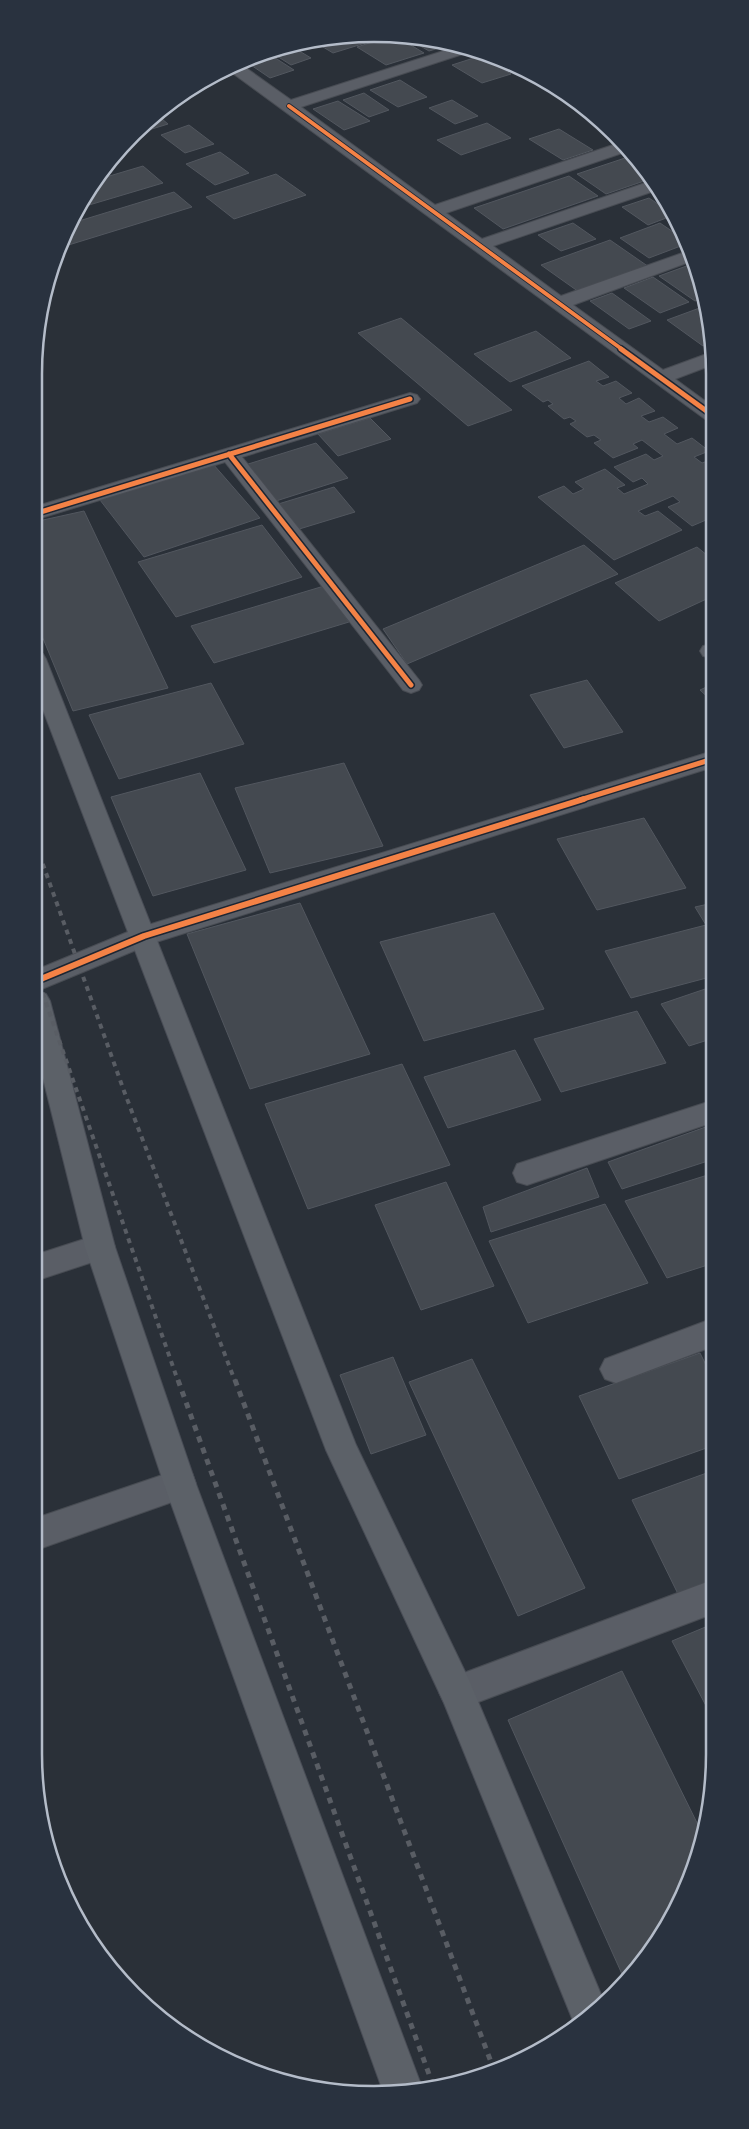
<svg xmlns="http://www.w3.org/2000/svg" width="749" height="2129" font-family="'Fira Sans',sans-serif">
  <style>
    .building { fill: #444950; stroke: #52575f }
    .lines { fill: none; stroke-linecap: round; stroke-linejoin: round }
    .minor-casing { stroke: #484c53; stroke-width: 2 }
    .major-casing { stroke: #484c55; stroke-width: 2 }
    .minor { fill: #5a5e66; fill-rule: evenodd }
    .major { fill: #5c6168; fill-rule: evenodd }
    .rail-far1 { stroke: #595d64; stroke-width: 4; stroke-dasharray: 5 5; stroke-linecap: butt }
    .rail { stroke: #595d64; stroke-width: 5; stroke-dasharray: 6 6; stroke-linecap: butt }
    .cycleway-far2-casing { stroke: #1d2633; stroke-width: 5.5 }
    .cycleway-far1-casing { stroke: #1d2633; stroke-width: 8 }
    .cycleway-casing { stroke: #1d2633; stroke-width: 9 }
    .cycleway-far2 { stroke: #f48246; stroke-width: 4 }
    .cycleway-far1 { stroke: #f48246; stroke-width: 5 }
    .cycleway { stroke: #f48246; stroke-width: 6 }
    .rim { fill: none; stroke: #b4bcc9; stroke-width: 2.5 }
  </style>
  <rect width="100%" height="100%" fill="#2a3038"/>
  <path class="building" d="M394 35 424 53 386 65 357 47Z
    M363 36 372 41 333 53 313 41 330 37Z
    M403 36 453 44 429 51Z
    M291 46 311 58 291 65 269 51Z
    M266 52 294 70 270 78 245 61Z
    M480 56 511 74 482 83 452 65Z
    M400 80 427 97 398 107 370 90Z
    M364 93 389 110 369 117 343 100Z
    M452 100 478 116 455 124 429 108Z
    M338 101 370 121 344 130 313 109Z
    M156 114 168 124 139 133 137 132Z
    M487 123 511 138 461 155 437 140Z
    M189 125 214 144 185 153 161 135Z
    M559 129 593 150 563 160 529 139Z
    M220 152 249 173 215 185 186 164Z
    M634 155 650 179 606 194 577 174Z
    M143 166 163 183 79 208 96 180Z
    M276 174 306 195 234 219 206 197Z
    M569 176 598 196 503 229 474 208Z
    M174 192 192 207 62 247 61 246 69 224Z
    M649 198 673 214 674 215 648 225 622 207Z
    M573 223 596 239 561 251 538 235Z
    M660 223 685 240 686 244 649 258 620 238Z
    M610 240 649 267 579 292 541 265Z
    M692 264 703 298 695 301 659 276Z
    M653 277 689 302 660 313 624 288Z
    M612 293 651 321 629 329 590 301Z
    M705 306 712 330V342L703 346 667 320Z
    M401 318 512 410 468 426 358 333Z
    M536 331 571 358 510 382 474 354Z
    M589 361 609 377 596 381 603 386 616 381 632 393 619 398 626 404 639 398 655 411 641 416 649 422 663 417 678 428 664 434 677 444 692 438 709 451 694 457 702 463 713 459V517L692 526 668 507 680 502 673 496 638 511 645 516 658 511 682 530 614 560 538 497 564 486 573 494 584 489 575 482 605 469 625 485 617 488 624 494 648 484 642 478 633 482 614 467 646 454 654 460 663 456 642 440 633 444 638 448 613 458 594 443 601 440 594 435 587 437 570 424 576 421 570 417 564 419 548 406 553 404 548 400 543 402 522 386Z
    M370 418 391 439 338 456 318 434Z
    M316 443 348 478 276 501 245 465Z
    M213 464 260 518 144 557 100 500Z
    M334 487 355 512 296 530 275 505Z
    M84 511 168 688 73 711 35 619 34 522Z
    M262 525 302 577 176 617 138 562Z
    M584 545 618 574 407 664 383 629Z
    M697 547 713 560V596L659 621 615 583Z
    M324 586 349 622 214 663 191 626Z
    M587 680 623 732 564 748 530 695Z
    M211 683 244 744 119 779 89 715Z
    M713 684V702L700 690Z
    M344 763 383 846 270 873 235 788Z
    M200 773 246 870 153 896 111 797Z
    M644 818 686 888 597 910 557 839Z
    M300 903 370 1054 250 1089 187 934Z
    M713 903 714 976 631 998 605 951 706 925 695 907Z
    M494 913 544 1009 424 1041 380 942Z
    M714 986V1038L689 1046 661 1004Z
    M637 1011 666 1063 561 1092 534 1039Z
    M515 1050 541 1100 448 1128 424 1077Z
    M402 1064 450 1165 308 1209 265 1104Z
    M714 1124V1159L622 1189 608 1162Z
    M587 1168 599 1197 491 1232 483 1207Z
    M714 1173V1263L667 1278 625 1201Z
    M446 1182 494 1286 421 1310 375 1205Z
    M605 1204 648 1283 528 1323 489 1241Z
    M700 1353 714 1381 715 1445 619 1479 579 1396Z
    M393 1357 426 1435 371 1454 340 1375Z
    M472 1359 585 1588 518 1616 409 1382Z
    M715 1470V1583L679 1596 632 1500Z
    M715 1623V1723L672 1641Z
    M622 1671 704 1837V1842L658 1944 626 1983 508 1720Z"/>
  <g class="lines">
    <defs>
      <path id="minor" d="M462 45 475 50 301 107 435 205 622 142 631 150 446 213 482 239 651 181 657 190 493 246 561 296 688 251 692 261 573 305 663 370 712 352V365L675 379 712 406V421L705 419 227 69 239 63 291 100Z
        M410 393 417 395 420 399 417 403 242 457 419 680 422 685 419 690 411 693 403 690 225 462 34 520V507Z
        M713 644V658L703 656 700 651 703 646Z
        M713 751V767L153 943 37 991 36 970 135 929Z
        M714 1100V1122L527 1185 517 1182 513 1173 517 1164Z
        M100 1234 111 1238 115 1247 111 1256 38 1280V1254Z
        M714 1318V1346L616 1383 605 1379 600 1369 605 1359Z
        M180 1469 192 1473 196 1484 192 1495 39 1549V1517Z
        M715 1579V1613L457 1710 445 1704 439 1692 445 1680Z"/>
      <path id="major" d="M35 652 43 654 46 659 356 1445 469 1680 605 2004 576 2028 444 1703 326 1450 35 689Z
        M37 991 46 994 50 1001 115 1247 196 1484 423 2090 397 2094H384L164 1484 85 1247 37 1054Z"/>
    </defs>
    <use href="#minor" class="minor-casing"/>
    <use href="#major" class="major-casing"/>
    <use href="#minor" class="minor"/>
    <use href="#major" class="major"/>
    <path class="rail-far1" d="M36 845 124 1091 235 1381
      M36 974 178 1381"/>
    <path class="rail" d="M178 1380 434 2088
      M235 1380 494 2070"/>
    <defs>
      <path id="cycleway-far2" d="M289 106 623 350"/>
      <path id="cycleway-far1" d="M621 349 712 415
        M229 454 411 685
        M34 514 410 399
        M580 800 713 759"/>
      <path id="cycleway" d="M36 981 144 936 584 799"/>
    </defs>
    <use href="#cycleway-far2" class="cycleway-far2-casing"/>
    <use href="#cycleway-far1" class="cycleway-far1-casing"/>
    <use href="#cycleway" class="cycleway-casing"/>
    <use href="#cycleway-far2" class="cycleway-far2"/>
    <use href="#cycleway-far1" class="cycleway-far1"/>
    <use href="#cycleway" class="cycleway"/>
  </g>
  <path d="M0 0H749V2129H0ZM374 42H374A332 332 0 0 1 706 374V1754A332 332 0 0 1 374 2086H374A332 332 0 0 1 42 1754V374A332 332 0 0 1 374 42Z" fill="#29323f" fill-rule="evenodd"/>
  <path class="rim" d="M374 42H374A332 332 0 0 1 706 374V1754A332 332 0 0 1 374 2086H374A332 332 0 0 1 42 1754V374A332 332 0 0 1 374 42Z"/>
</svg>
